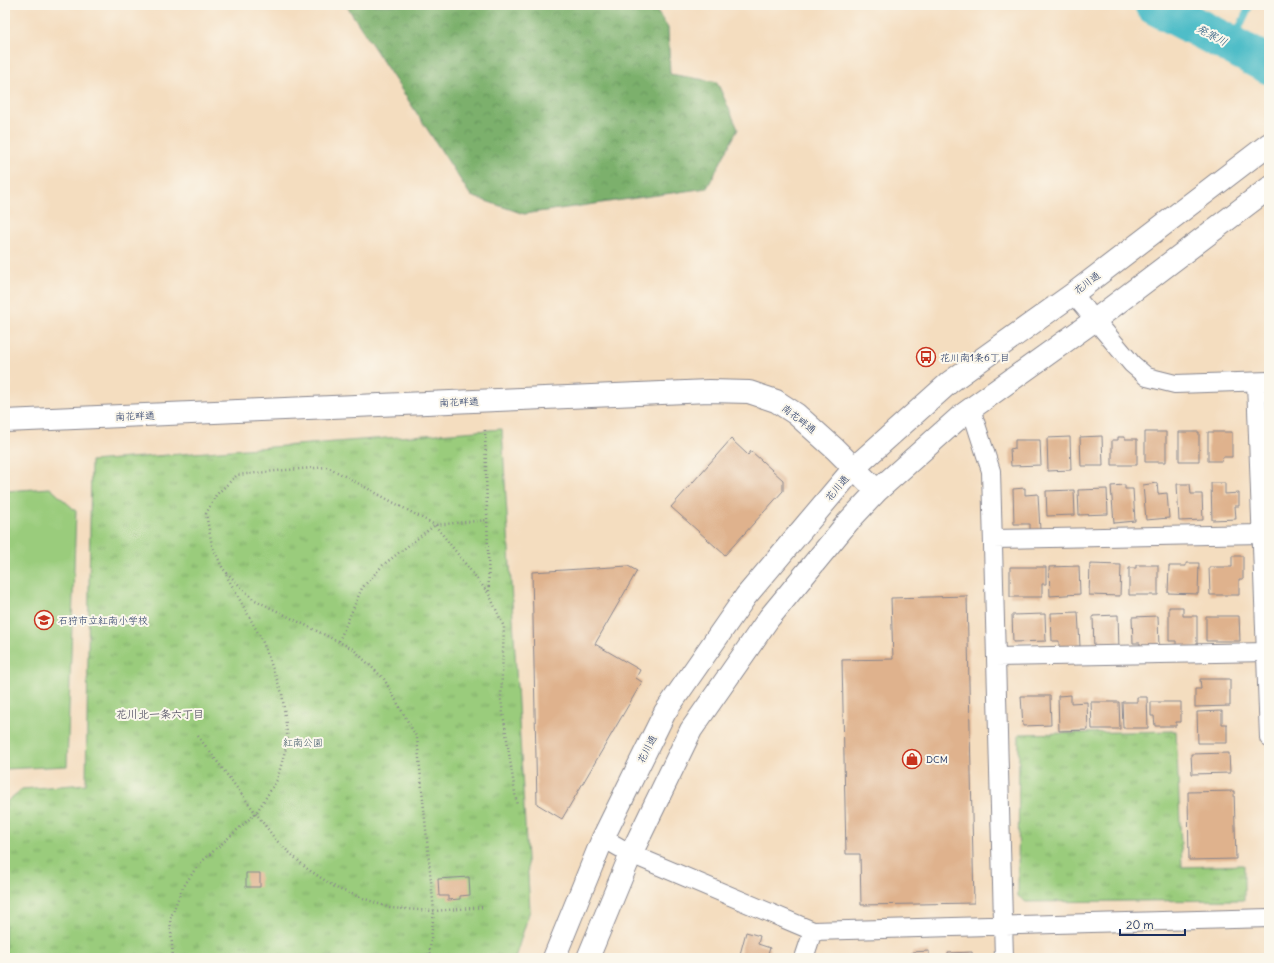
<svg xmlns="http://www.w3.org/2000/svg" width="1274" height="963" font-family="Delius,'Klee One',sans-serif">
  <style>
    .grass { fill: url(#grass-tufts); stroke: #5a7e6d }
    .forest { fill: url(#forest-crowns); stroke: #4b7065 }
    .pitch { fill: #9acc7c; stroke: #5a7e6d }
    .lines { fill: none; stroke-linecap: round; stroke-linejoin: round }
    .stream { stroke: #4fbdc8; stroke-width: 7 }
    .river { stroke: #4fbdc8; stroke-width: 39 }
    .building { fill: #dfb28d }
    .street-casing { stroke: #88868e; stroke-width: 20 }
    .secondary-casing { stroke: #88868e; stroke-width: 24 }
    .path { stroke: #88868e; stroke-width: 2.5; stroke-dasharray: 1 3; stroke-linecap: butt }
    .street { stroke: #fff; stroke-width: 18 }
    .secondary { stroke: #fff; stroke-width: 22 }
    .labels { text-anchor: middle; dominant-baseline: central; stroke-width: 4; stroke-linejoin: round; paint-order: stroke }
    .street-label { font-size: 10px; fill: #1b2f5e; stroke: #fbf7ec }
    .poi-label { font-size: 10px; fill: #1b2f5e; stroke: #fbf7ec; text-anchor: start }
    .park-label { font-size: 10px; fill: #3b5666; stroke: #fbf7ec }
    .water-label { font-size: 11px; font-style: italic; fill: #2b5a7e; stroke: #fbf7ec }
    .neighbourhood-label { font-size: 11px; font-weight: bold; fill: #605d6e; stroke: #fbf7ec }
  </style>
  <defs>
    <pattern id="grass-tufts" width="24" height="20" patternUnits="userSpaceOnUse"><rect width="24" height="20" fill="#9acc7c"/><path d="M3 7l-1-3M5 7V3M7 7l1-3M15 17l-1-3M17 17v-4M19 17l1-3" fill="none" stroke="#7da669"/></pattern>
    <pattern id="forest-crowns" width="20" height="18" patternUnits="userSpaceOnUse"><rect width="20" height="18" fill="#7bb06c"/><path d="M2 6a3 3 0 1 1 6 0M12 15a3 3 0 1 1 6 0" fill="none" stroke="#64905c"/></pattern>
  </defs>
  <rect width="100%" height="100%" fill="#fbf7ec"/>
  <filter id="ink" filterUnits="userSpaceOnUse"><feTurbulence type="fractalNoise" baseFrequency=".025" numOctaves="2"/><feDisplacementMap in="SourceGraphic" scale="8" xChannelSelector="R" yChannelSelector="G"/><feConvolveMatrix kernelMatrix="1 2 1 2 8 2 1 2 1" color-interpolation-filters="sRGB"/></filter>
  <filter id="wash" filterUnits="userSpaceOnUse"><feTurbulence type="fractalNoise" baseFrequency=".012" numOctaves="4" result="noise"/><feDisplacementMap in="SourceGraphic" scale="16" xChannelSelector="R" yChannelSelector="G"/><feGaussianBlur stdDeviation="0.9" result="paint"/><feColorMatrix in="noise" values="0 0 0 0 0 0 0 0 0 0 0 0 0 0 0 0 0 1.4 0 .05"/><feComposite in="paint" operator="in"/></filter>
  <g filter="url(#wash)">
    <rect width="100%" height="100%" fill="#f4ddbf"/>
    <path class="grass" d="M502 429 530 910 515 958H5V803L22 789 86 784 91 461Z
      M1176 731 1182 867 1244 865V900L1026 902 1018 896 1019 734Z"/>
    <path class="forest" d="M346 5H653L668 28 670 74 717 82 738 129 707 188 524 214 471 196Z"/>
    <path class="pitch" d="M50 488 76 511 67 766 5 769V491Z"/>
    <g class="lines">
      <path class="stream" d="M1231 45 1250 5"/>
      <path class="river" d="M1154 5 1269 65"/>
    </g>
    <g id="blocks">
      <path class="building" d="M1145 432H1166V462H1145Z
        M1179 432H1199V461H1179Z
        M1208 432H1232V457H1223L1222 461H1208Z
        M1102 436 1103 466H1081L1080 437Z
        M1070 437 1071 470 1048 471 1047 438Z
        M1118 437H1125V439H1137V465H1112V440H1118Z
        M731 439 748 455 751 451 783 480V491L725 555 671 507Z
        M1015 440H1040L1041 465 1011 466 1010 449 1015 448Z
        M1157 483 1158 494 1167 493 1169 518 1146 520 1143 485Z
        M1211 483H1225V494L1239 493V506H1235L1236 519 1212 520Z
        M1177 484H1190L1191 494H1202L1203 520 1179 521Z
        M1125 485V489H1133L1135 521 1114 523 1111 486Z
        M1025 488V495L1038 494 1040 530H1030V524H1014L1013 489Z
        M1107 489 1108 514 1079 515 1078 490Z
        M1074 490 1075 515 1047 516 1046 491Z
        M1232 556H1243V579H1239V595H1210L1209 567H1232Z
        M1186 563H1199L1198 594 1168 593 1169 566H1186Z
        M1090 564 1121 565 1120 596 1089 595Z
        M1136 565H1158V595H1129V568H1136Z
        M628 566 637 571 595 644 640 670 636 678 642 682 562 819 537 804 532 572Z
        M1079 566 1080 594 1050 596 1049 567Z
        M1010 567H1046V584H1042V597H1010Z
        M967 596 974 903 861 905 860 854H846L842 660 893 659 891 598Z
        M1169 607H1183V616H1197V647H1176V641H1169Z
        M1078 612 1080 646 1059 648V641H1052L1051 613Z
        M1045 614 1046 641 1013 642 1012 615Z
        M1118 615 1119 649 1094 650 1093 616Z
        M1158 616 1159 648 1140 649V643H1133L1132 617Z
        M1206 616H1239L1240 641H1206Z
        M1200 679H1230V706L1195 707V689H1201Z
        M1071 695V703L1087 702 1088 730 1059 731 1058 696Z
        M1021 696H1050L1051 725 1023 726Z
        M1137 697H1147L1148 728H1123L1122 702H1137Z
        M1091 702H1119L1120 729H1092Z
        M1151 702H1181V722H1176V726H1155L1154 716H1151Z
        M1222 711V724H1227V743H1198L1197 712Z
        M1229 753 1230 773 1192 774 1191 754Z
        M1234 791 1236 859 1189 860 1188 792Z
        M246 873H260V887H246Z
        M469 877 470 895 460 896V899L448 900V896H439L438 879Z
        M746 932 760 936 758 944 770 948 767 958H739Z
        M929 951V958H912V952Z
        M972 952 973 958H948V953Z"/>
    </g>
  </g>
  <g filter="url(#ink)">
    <use href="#blocks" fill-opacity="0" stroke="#88868e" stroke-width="1"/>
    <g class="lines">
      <defs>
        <path id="street" d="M1073 294 1132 364 1147 377 1175 384 1269 381
          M1256 382 1269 738
          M971 409 991 471 1004 958
          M993 539 1262 534
          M996 657 1269 652
          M603 838 631 854 813 931 1269 918
          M804 958 813 931"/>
        <path id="secondary" d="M5 421 709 391 749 392 776 401 796 414 835 449 877 491
          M554 958 603 838 665 712 746 596 854 468 950 382 1073 294 1269 144
          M588 958 631 854 691 730 769 618 848 522 877 491 961 416 1095 320 1269 188"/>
      </defs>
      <use href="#street" class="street-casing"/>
      <use href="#secondary" class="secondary-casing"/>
      <path class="path" d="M485 430 489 594
        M339 641 362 588 383 565 435 525 487 520
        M198 736 276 840 306 868 338 889 390 908 434 911 485 907
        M173 958 170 919 182 889 198 865 256 813 277 780 288 740 282 693 262 640 225 573
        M429 958 434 911 417 738 384 679 353 649 253 599 223 569 212 545 206 514 216 495 237 475 286 470 328 467 435 525 489 594 504 627 501 700 517 806"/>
      <use href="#street" class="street"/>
      <use href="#secondary" class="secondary"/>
    </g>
  </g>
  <defs>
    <symbol id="bus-ring" viewBox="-11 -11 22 22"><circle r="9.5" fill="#fbf7ec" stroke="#c8321e" stroke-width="1.5"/><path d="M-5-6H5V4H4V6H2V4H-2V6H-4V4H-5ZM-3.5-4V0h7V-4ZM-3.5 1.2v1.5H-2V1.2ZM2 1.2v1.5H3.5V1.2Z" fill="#c8321e"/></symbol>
    <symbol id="school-ring" viewBox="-11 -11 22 22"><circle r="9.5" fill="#fbf7ec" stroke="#c8321e" stroke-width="1.5"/><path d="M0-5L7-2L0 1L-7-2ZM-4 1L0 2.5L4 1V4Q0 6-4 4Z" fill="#c8321e"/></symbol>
    <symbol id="shop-ring" viewBox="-11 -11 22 22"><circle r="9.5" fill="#fbf7ec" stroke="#c8321e" stroke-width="1.5"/><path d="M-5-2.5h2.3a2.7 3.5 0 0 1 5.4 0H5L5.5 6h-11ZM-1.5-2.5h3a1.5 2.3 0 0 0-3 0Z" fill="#c8321e"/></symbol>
  </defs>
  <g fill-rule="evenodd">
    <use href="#bus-ring" x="915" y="346" width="22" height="22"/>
    <use href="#school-ring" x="33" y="609" width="22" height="22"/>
    <use href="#shop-ring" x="901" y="748" width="22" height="22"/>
  </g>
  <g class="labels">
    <g class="street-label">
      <text transform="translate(1087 283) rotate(-37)">花川通</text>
      <text transform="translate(459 402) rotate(-2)">南花畔通</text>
      <text transform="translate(135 416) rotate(-2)">南花畔通</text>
      <text transform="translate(799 419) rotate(38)">南花畔通</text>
      <text transform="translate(837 488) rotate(-50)">花川通</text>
      <text transform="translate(647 749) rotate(-63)">花川通</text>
    </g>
    <g class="poi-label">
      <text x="940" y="357">花川南1条6丁目</text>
      <text x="58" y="620">石狩市立紅南小学校</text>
      <text x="926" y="759">DCM</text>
    </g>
    <g class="park-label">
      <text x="303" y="742">紅南公園</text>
    </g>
    <g class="water-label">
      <text transform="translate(1212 35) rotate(28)">発寒川</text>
    </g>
    <g class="neighbourhood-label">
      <text x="160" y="714">花川北一条六丁目</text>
    </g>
  </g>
  <rect width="1274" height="963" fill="none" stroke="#fbf7ec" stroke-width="20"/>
  <path d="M1120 929v6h65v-6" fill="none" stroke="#1b2f5e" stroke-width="2"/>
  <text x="1126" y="929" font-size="12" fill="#1b2f5e" stroke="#fbf7ec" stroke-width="3" paint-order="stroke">20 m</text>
</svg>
